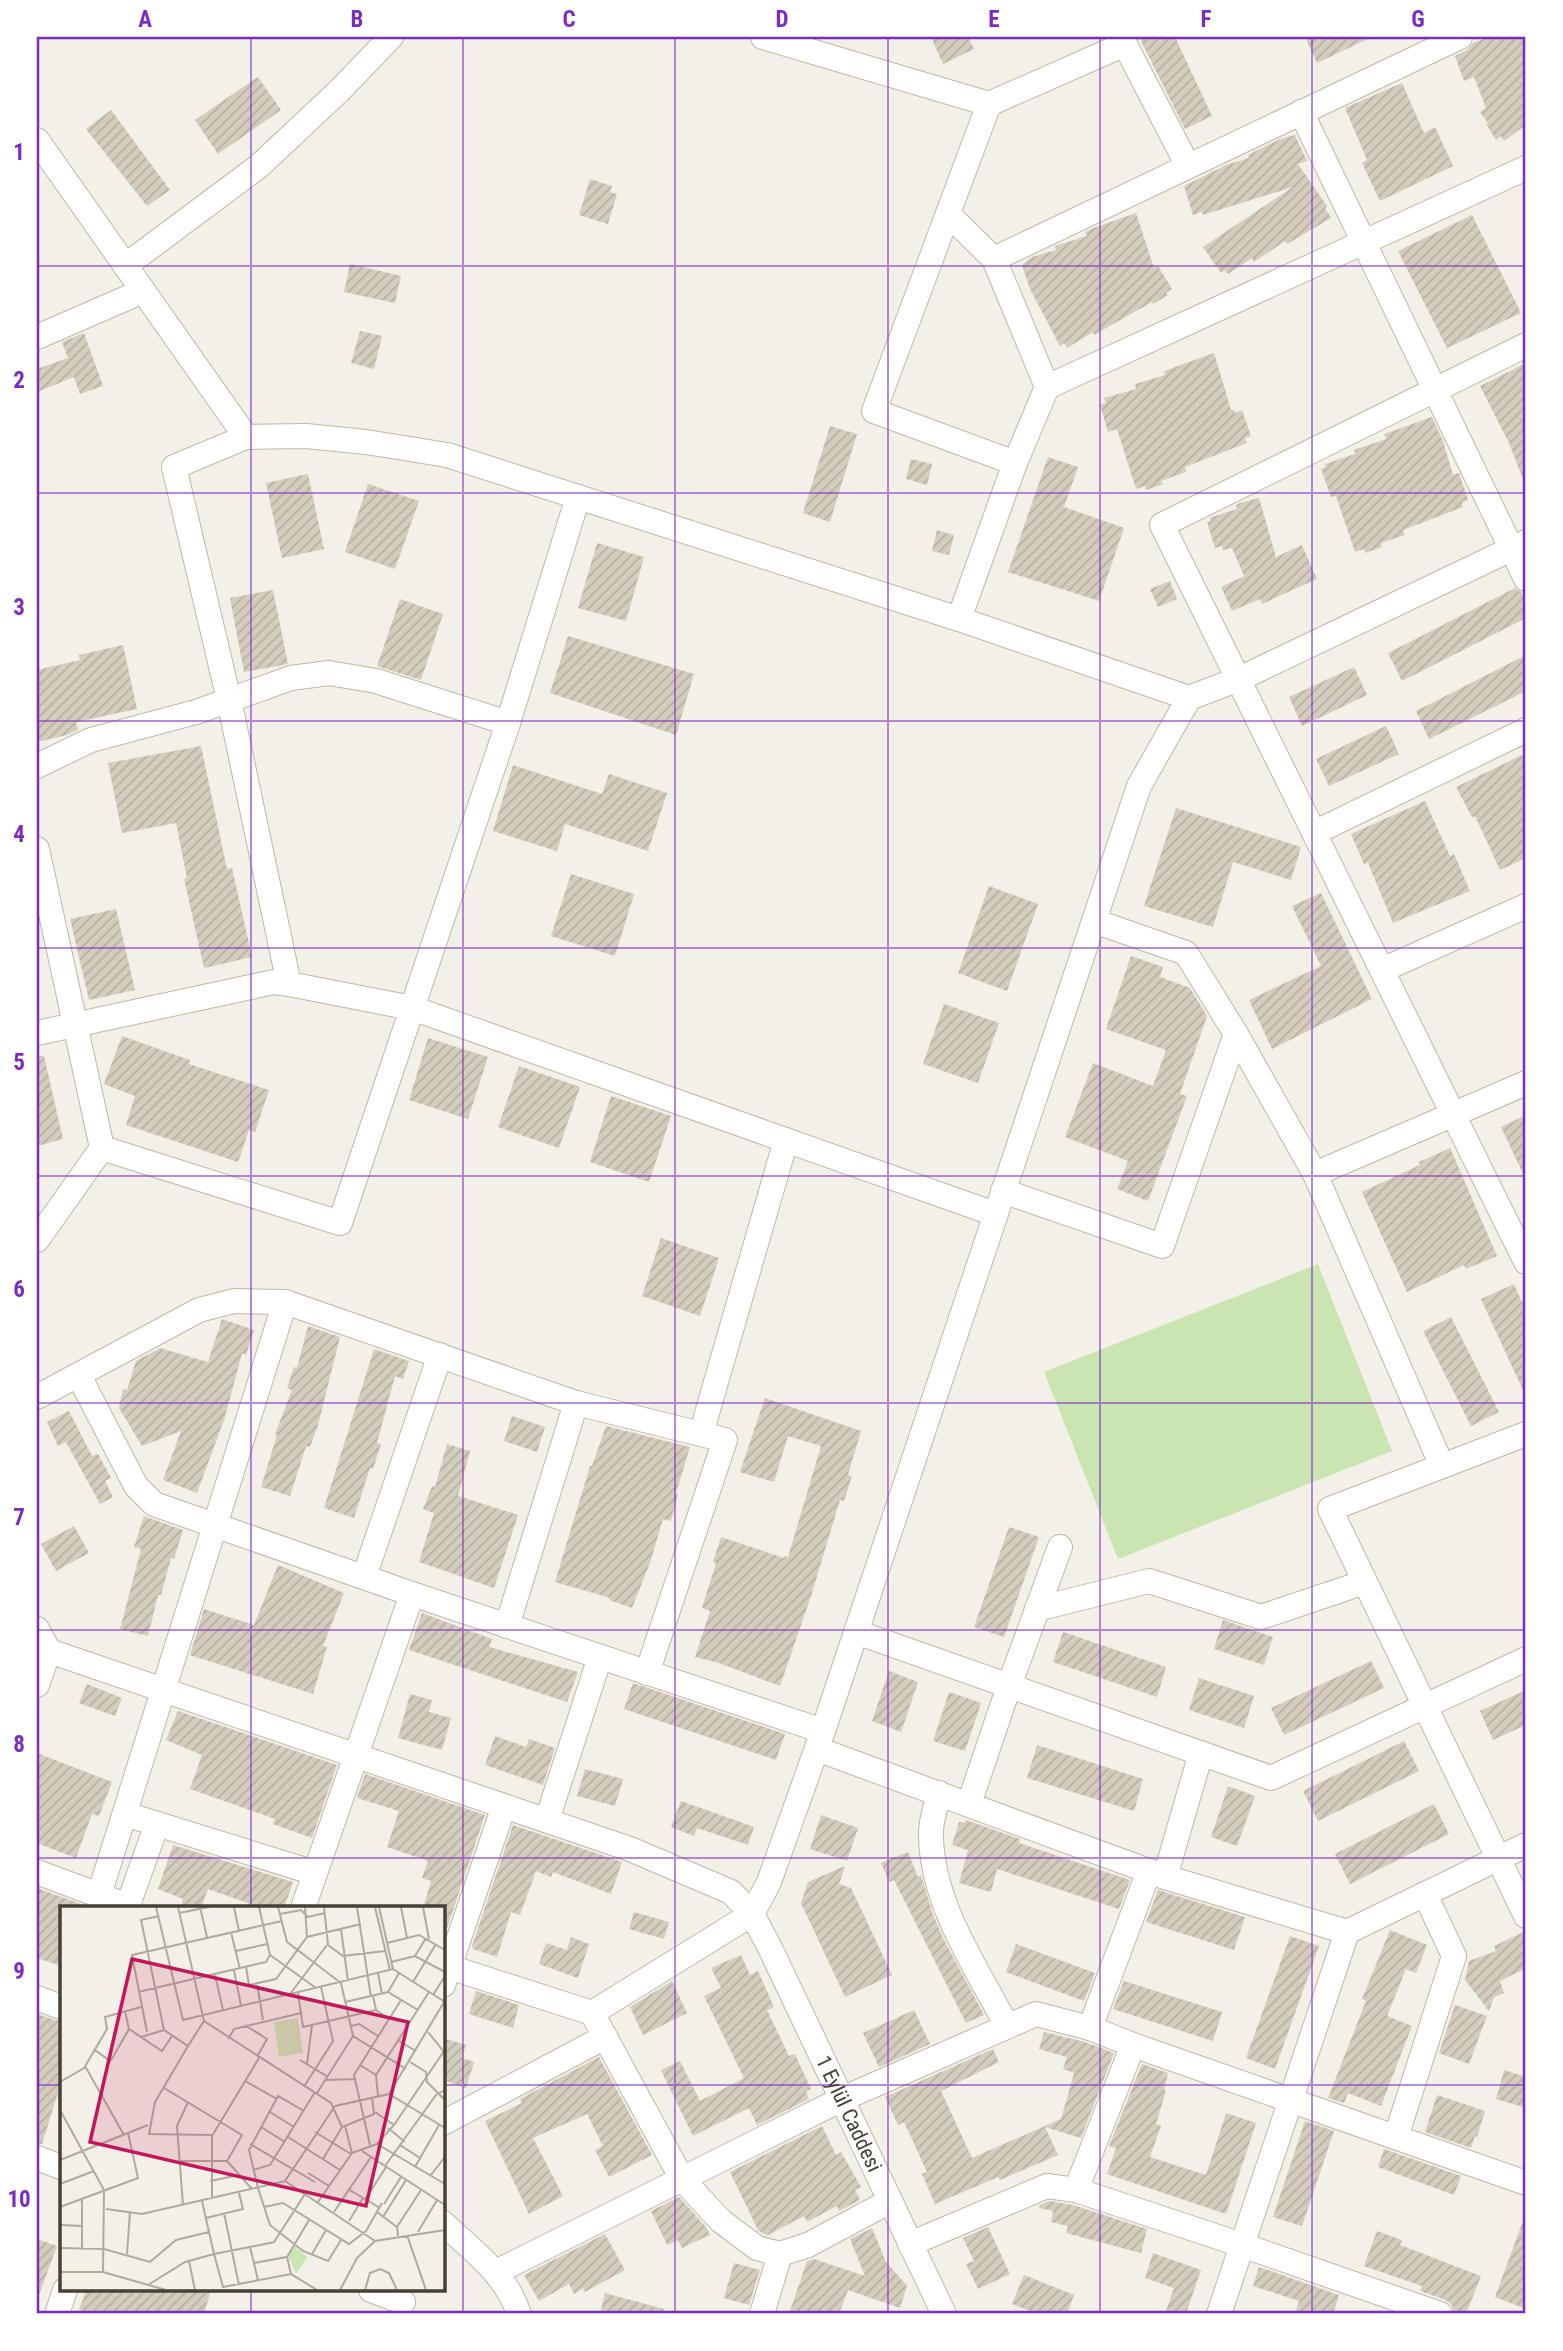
<svg xmlns="http://www.w3.org/2000/svg" width="1563" height="2351" font-family="'Roboto Condensed',sans-serif">
  <style>
    .pitch { fill: #cbe5b2 }
    .building { fill: url(#building-hatch) }
    .lines { fill: none; stroke-linecap: round; stroke-linejoin: round }
    .minor-casing { stroke: #beb8aa; stroke-width: 26 }
    .minor { stroke: #fff; stroke-width: 24 }
    .grid { fill: none; stroke: #7b2cbf; stroke-width: 2; stroke-opacity: 0.55 }
    .labels { text-anchor: middle; dominant-baseline: central; stroke-width: 7; stroke-linejoin: round; paint-order: stroke }
    .street-label { font-size: 21px; fill: #464136; stroke: #fff }
    .inset-road { fill: none; stroke: #aeaaa0; stroke-width: 2 }
    .view { fill: #c2185b; fill-opacity: 0.15; stroke: #c2185b; stroke-width: 3.5 }
    .inset-edge { fill: none; stroke: #464136; stroke-width: 3.5 }
    .neatline { fill: none; stroke: #7b2cbf; stroke-width: 2.5 }
    .grid-label { font-size: 23px; text-anchor: middle; font-weight: bold; fill: #7b2cbf }
  </style>
  <defs>
    <pattern id="building-hatch" width="6" height="6" patternUnits="userSpaceOnUse" patternTransform="scale(1.75)"><rect width="6" height="6" fill="#d4ccbd"/><path d="M-1 1l2-2M0 6l6-6M5 7l2-2" fill="none" stroke="#b7b0a3"/></pattern>
  </defs>
  <rect width="100%" height="100%" fill="#f3f0e7"/>
  <path class="pitch" d="M1318 1264 1392 1451 1118 1559 1044 1372Z"/>
  <path class="building" d="M931 37H968L974 49 943 64Z
    M1139 37H1175L1212 116 1185 129Z
    M1305 37H1372L1317 63Z
    M1489 37H1526V125L1504 141 1501 136 1496 140 1486 124 1488 123 1480 112 1486 108 1474 77 1464 81 1455 56 1467 50 1473 43Z
    M258 77 281 110 218 154 195 120Z
    M1402 83 1424 133 1435 127 1453 166 1380 201 1362 163 1367 160 1345 108Z
    M111 110 170 190 147 206 86 129Z
    M1295 135 1307 161 1298 164 1327 206 1325 208 1331 218 1287 244 1285 241 1254 262 1252 258 1228 274 1225 270 1221 273 1203 247 1293 187 1203 215 1202 212 1193 215 1184 186 1226 165 1249 158 1248 155 1280 139Z
    M590 179 612 186 610 192 617 194 608 224 579 215Z
    M1136 213 1154 268 1158 266 1172 289 1166 293 1168 295 1153 304 1152 302 1094 335 1093 332 1067 348 1064 343 1060 346 1030 289 1022 265 1032 257 1056 250 1055 246 1087 236 1085 232 1091 229Z
    M1472 215 1521 313 1447 348 1398 251Z
    M350 264 401 276 395 303 344 292Z
    M360 331 382 336 374 369 351 363Z
    M84 333 103 386 80 394 74 377 37 392V369L68 358 62 342Z
    M1214 353 1231 410H1234L1235 413 1242 410 1251 436 1245 438 1247 443 1185 467 1186 472 1161 481 1163 484 1146 490 1145 486 1136 489 1117 429 1108 432 1100 405 1106 403 1104 398 1136 389 1135 384 1165 375 1164 371Z
    M1526 363V487L1509 443 1480 386Z
    M1432 417 1443 441 1453 475 1459 473 1468 500 1462 502 1463 507 1403 530 1405 535 1381 543 1382 547 1365 553 1364 549 1355 552 1336 496 1331 497 1321 469 1326 467 1325 464 1355 454 1354 450 1386 439 1384 434Z
    M830 426 857 434 830 522 803 513Z
    M1048 457 1078 467 1064 507 1124 528 1099 601 1008 572Z
    M911 459 932 464 927 485 906 479Z
    M308 474 324 549 282 558 266 483Z
    M368 484 419 501 395 569 345 552Z
    M1259 498 1276 557 1302 545 1317 579 1262 604 1260 599 1232 611 1221 587 1244 576 1232 548 1223 550 1222 546 1215 548 1207 522 1211 521 1210 518 1212 517 1237 509 1236 505 1240 503Z
    M937 530 954 535 949 555 932 551Z
    M597 543 644 557 626 621 578 608Z
    M1170 581 1177 599 1158 607 1150 589Z
    M1515 588 1522 593 1526 601V618L1402 681 1388 653Z
    M273 590 288 664 244 672 230 598Z
    M400 599 443 614 421 680 377 666Z
    M568 636 694 674 676 735 550 693Z
    M123 645 137 709 76 722 78 730 67 735 37 742V670L80 660 79 655Z
    M1526 655V691L1429 739 1416 711Z
    M1354 667 1367 695 1302 726 1289 697Z
    M1386 726 1399 754 1329 786 1316 759Z
    M201 746 227 869 232 868 252 957 204 968 184 879 187 878 176 823 122 833 108 763Z
    M1522 755 1526 764V858L1500 870 1475 816 1472 817 1456 787Z
    M513 765 602 794 609 774 667 793 648 851 565 824 557 851 493 831Z
    M1425 801 1450 856 1454 854 1470 891 1393 923 1368 863 1364 864 1351 834Z
    M1176 808 1301 847 1291 880 1233 862 1213 927 1144 906Z
    M571 874 634 894 615 956 551 936Z
    M989 886 1038 904 1007 991 958 973Z
    M1321 893 1372 999 1272 1049 1249 1000 1321 966 1292 906Z
    M116 909 135 990 89 1000 70 919Z
    M1131 956 1163 967 1160 977 1190 988 1207 1016 1180 1094 1187 1096 1148 1201 1117 1189 1128 1161 1065 1137 1093 1063 1153 1086 1166 1050 1106 1029Z
    M944 1004 999 1023 978 1083 923 1064Z
    M122 1036 190 1060 189 1064 269 1090 255 1132 249 1130 238 1162 126 1125 135 1096 104 1084Z
    M428 1038 488 1057 468 1119 409 1100Z
    M37 1056H44L63 1139 37 1146Z
    M519 1066 580 1087 559 1148 498 1127Z
    M611 1096 671 1116 649 1182 590 1162Z
    M1526 1115V1180L1501 1127Z
    M1450 1148 1497 1256 1466 1269 1464 1265 1407 1292 1362 1192 1420 1165 1419 1162Z
    M661 1238 719 1258 700 1316 642 1296Z
    M1514 1284 1526 1311V1397L1481 1299Z
    M1451 1317 1499 1412 1471 1426 1423 1331Z
    M222 1319 254 1330 246 1355 242 1353 225 1417 197 1493 163 1480 181 1431 142 1446 119 1408 123 1389 127 1390 136 1361 160 1348 208 1362Z
    M308 1326 340 1337 318 1425 310 1447 306 1446 290 1496 261 1487 277 1435 275 1434 292 1390 287 1388 294 1367 297 1368Z
    M374 1349 409 1361 403 1379 395 1376 377 1443 381 1444 373 1469 370 1468 354 1518 324 1508Z
    M765 1398 861 1431 848 1475 852 1476 844 1501 840 1500 811 1596 780 1686 719 1663 695 1657 710 1611 702 1608 716 1563 713 1562 721 1537 784 1558 785 1556 788 1557 821 1446 788 1436 774 1482 740 1472Z
    M69 1411 92 1456 98 1454 111 1478 105 1481 113 1497 100 1504 66 1442 58 1446 47 1422Z
    M512 1416 545 1427 537 1452 504 1441Z
    M606 1426 690 1447 676 1493 678 1494 671 1521 663 1519 650 1563 632 1608 609 1600 610 1598 555 1582 590 1466H592Z
    M447 1444 470 1451 458 1496 518 1515 494 1588 419 1562 434 1513 423 1509 432 1486 435 1487Z
    M144 1516 183 1530 174 1559 171 1558 161 1595H158L148 1636 120 1629 141 1549 134 1547Z
    M74 1526 89 1553 56 1571 41 1544Z
    M1009 1527 1039 1537 1004 1637 974 1627Z
    M278 1565 344 1593 323 1646 327 1647 313 1694 190 1655 204 1609 254 1625Z
    M422 1613 492 1639 489 1647 578 1672 567 1702 409 1650Z
    M1223 1620 1273 1637 1264 1665 1214 1649Z
    M1063 1632 1166 1667 1157 1697 1053 1662Z
    M1371 1661 1384 1688 1284 1735 1271 1708Z
    M889 1671 918 1682 901 1732 872 1721Z
    M1199 1678 1254 1696 1244 1728 1189 1710Z
    M633 1683 785 1734 776 1760 624 1709Z
    M87 1684 122 1698 115 1716 79 1703Z
    M1526 1690V1725L1493 1740 1480 1711Z
    M949 1692 981 1703 965 1751 933 1741Z
    M410 1694 432 1700 429 1712 451 1718 442 1750 398 1738Z
    M178 1711 337 1765 312 1838 273 1824 275 1819 190 1789 202 1755 166 1740Z
    M495 1736 526 1747 529 1739 555 1748 543 1785 485 1765Z
    M1404 1741 1419 1771 1318 1821 1303 1791Z
    M1037 1745 1143 1779 1134 1811 1027 1778Z
    M37 1753 112 1782 99 1816 92 1814 76 1858 37 1843Z
    M585 1769 623 1779 615 1806 577 1796Z
    M365 1774 485 1815 444 1937 443 1908H423L431 1881 422 1878 428 1861 387 1847 399 1811 357 1798Z
    M1228 1786 1255 1796 1237 1846 1211 1837Z
    M681 1801 754 1827 748 1845 697 1828 694 1836 671 1827Z
    M1434 1804 1449 1834 1350 1884 1335 1854Z
    M821 1815 858 1828 847 1861 810 1849Z
    M966 1820 1020 1839 1019 1843 1130 1880 1119 1909 997 1869 991 1892 959 1883 968 1850 952 1845 959 1822 965 1823Z
    M513 1825 622 1862 611 1894 553 1872 551 1877 536 1871 520 1915 511 1912 497 1957 473 1949 472 1946Z
    M173 1845 293 1882 284 1908H262L208 1889 201 1908H181L183 1899 158 1889Z
    M908 1852 918 1877 921 1875 933 1915 944 1940 984 2015 966 2023 894 1880 889 1882 881 1863Z
    M845 1866 839 1884 851 1888 892 1975 845 1997 801 1903 808 1882Z
    M37 1888 92 1908H61V1966L37 1958Z
    M1158 1890 1245 1917 1234 1950 1146 1922Z
    M634 1912 669 1922 664 1939 629 1929Z
    M1390 1930 1427 1945 1416 1973 1406 1969 1387 2016 1412 2026 1381 2106 1348 2093 1344 2103 1328 2098 1366 2001 1362 1999Z
    M1526 1931V1968L1500 1981 1504 1993 1494 1997 1489 2011 1465 1980 1469 1961 1496 1951 1494 1946Z
    M1290 1936 1319 1946 1275 2069 1246 2058Z
    M571 1937 589 1944 578 1978 539 1964 546 1943 567 1950Z
    M1016 1944 1095 1973 1084 2001 1006 1972Z
    M741 1955 750 1975 758 1971 774 2007 767 2010 789 2056 795 2054 811 2089 806 2091 809 2099 757 2125 749 2108 693 2136 661 2070 680 2061 700 2101 744 2078 704 1996 721 1988 711 1968Z
    M672 1981 687 2013 643 2035 630 2007Z
    M1124 1981 1222 2012 1213 2041 1113 2009Z
    M476 1991 519 2005 513 2028 469 2014Z
    M1455 2005 1487 2016 1469 2064 1439 2053Z
    M914 2010 930 2044 879 2067 863 2033Z
    M37 2014 61 2022V2083L42 2144 37 2143Z
    M1044 2032 1085 2042 1114 2053 1081 2138 1045 2127 1058 2155 1000 2180 998 2177 935 2204 922 2174 927 2172 904 2122 898 2125 885 2097 993 2049 999 2062 941 2091 972 2158 1061 2119 1074 2073 1063 2069 1067 2057 1039 2049Z
    M443 2038 466 2045 462 2058 474 2062 466 2088 443 2080Z
    M599 2057 652 2155 609 2177 595 2150 603 2146 587 2114 533 2138 563 2196 529 2214 485 2121 522 2103 520 2099Z
    M1142 2064 1168 2073 1164 2090 1166 2091 1156 2124 1161 2126 1150 2157 1206 2175 1226 2113 1256 2123 1226 2214 1107 2174 1116 2148 1109 2146Z
    M1504 2070 1526 2077V2108L1496 2099Z
    M1437 2095 1485 2111 1477 2137 1475 2136 1471 2148 1425 2132Z
    M1305 2121 1334 2131 1302 2226 1273 2217Z
    M822 2126 836 2155 841 2152 861 2187 855 2190 860 2200 839 2211 837 2206 807 2222 804 2216 768 2235 764 2234 758 2230 730 2172Z
    M1384 2149 1461 2176 1454 2195 1378 2167Z
    M679 2197 706 2227 710 2235 682 2248 678 2240 667 2245 651 2211Z
    M1049 2201 1073 2205 1147 2229 1141 2253 1066 2233 1068 2226 1051 2222 1053 2211 1039 2208 1040 2205Z
    M1524 2218 1526 2219V2309L1495 2297Z
    M988 2227 1010 2274 978 2289 966 2264 974 2261 963 2238Z
    M872 2228 886 2262 907 2286 900 2308 848 2290 839 2314H789L807 2261 814 2259 865 2276 850 2239Z
    M1377 2231 1402 2240 1400 2245 1481 2276 1466 2314H1454L1452 2305 1446 2300 1420 2291 1422 2286 1364 2266Z
    M605 2234 625 2270 585 2292 583 2288 574 2294 569 2284 539 2301 524 2275Z
    M37 2239 57 2246 39 2295 37 2294Z
    M1153 2253 1201 2270 1186 2314H1165L1174 2288 1145 2278Z
    M734 2263 760 2270 749 2305 724 2298Z
    M1259 2267 1339 2295 1333 2314H1295L1299 2301 1253 2286Z
    M1024 2275 1074 2295 1067 2314H1038L1012 2304Z
    M86 2290H211L204 2314H93L79 2310Z
    M605 2293 664 2309 663 2314H600Z"/>
  <g class="lines">
    <defs>
      <g id="minor">
        <path d="M763 37 989 104 1125 44"/>
        <path d="M1121 37 1188 166"/>
        <path d="M989 104 874 411 1015 463"/>
        <path d="M1301 112 1526 579"/>
        <path d="M37 140 246 437"/>
        <path d="M948 214 994 259 1047 387 1015 463 959 619 1189 698"/>
        <path d="M994 259 1460 37"/>
        <path d="M125 266 259 166 339 91 391 37"/>
        <path d="M37 337 143 291"/>
        <path d="M1526 345 1162 525 1526 1262"/>
        <path d="M1047 387 1526 168"/>
        <path d="M37 766 91 740 196 712 291 678 329 673 376 681 508 723"/>
        <path d="M1314 833 1526 730"/>
        <path d="M37 849 102 1148"/>
        <path d="M1094 921 1186 953 1236 1034 1315 1174 1442 1466"/>
        <path d="M1382 970 1526 906"/>
        <path d="M289 984 229 700 174 467 246 437 306 436 366 442 447 455 959 619"/>
        <path d="M37 1033 274 982 289 984 412 1008 995 1214"/>
        <path d="M1315 1174 1526 1083"/>
        <path d="M1003 1191 1162 1246 1236 1034"/>
        <path d="M37 1240 102 1148 340 1223 508 723 578 497"/>
        <path d="M79 1376 136 1486 154 1504 412 1594 823 1731"/>
        <path d="M37 1397 199 1310 234 1301 285 1302 576 1403 725 1440 647 1673"/>
        <path d="M701 1434 786 1140"/>
        <path d="M1526 1434 1330 1509 1526 1916"/>
        <path d="M364 1577 440 1355"/>
        <path d="M1037 1609 1149 1581 1261 1617 1365 1582"/>
        <path d="M507 1626 576 1403"/>
        <path d="M37 1629 49 1651 37 1685"/>
        <path d="M856 1632 1271 1778 1526 1659"/>
        <path id="s1" d="M49 1651 630 1849 731 1892 752 1914 770 1948 944 2314"/>
        <path d="M817 1749 1165 1877 1347 1932 1526 1845"/>
        <path d="M939 1793C936 1806 930 1822 931 1836 932 1904 976 1967 1007 2026"/>
        <path d="M969 1804 1009 1686 1060 1547"/>
        <path d="M125 1814 315 1873"/>
        <path d="M547 1820 600 1657"/>
        <path d="M37 1872 128 1906"/>
        <path d="M1165 1877 1201 1753"/>
        <path d="M99 1895 285 1302"/>
        <path d="M127 1908 157 1824"/>
        <path d="M303 1908 412 1594"/>
        <path d="M443 1965 592 2013 682 2179 721 2221 757 2248 780 2254 808 2245 890 2201"/>
        <path d="M443 1985 504 1806"/>
        <path d="M37 1998 61 2007"/>
        <path d="M592 2013 752 1914 769 1882 823 1731 1139 786 1189 698 1239 679 1526 542"/>
        <path d="M1090 2028 1149 1871"/>
        <path d="M443 2123 605 2037"/>
        <path d="M1396 2137 1454 1956 1425 1894"/>
        <path d="M37 2158 61 2167"/>
        <path d="M1076 2190 1242 2245 1440 2314"/>
        <path d="M443 2223C472 2250 507 2275 519 2314"/>
        <path d="M910 2244 1047 2186 1076 2190 1133 2045"/>
        <path d="M496 2272 842 2099 1036 2014 1090 2028 1133 2045 1526 2183"/>
        <path d="M371 2290 403 2302"/>
        <path d="M57 2314 65 2290"/>
        <path d="M762 2314 780 2254"/>
        <path d="M1219 2314 1347 1932"/>
      </g>
    </defs>
    <use href="#minor" class="minor-casing"/>
    <use href="#minor" class="minor"/>
  </g>
  <path class="grid" d="M251 37V1908M463 37V2314M675 37V2314M888 37V2314M1100 37V2314M1312 37V2314M37 266H1526M37 493H1526M37 721H1526M37 948H1526M37 1176H1526M37 1403H1526M37 1630H1526M37 1858H1526M37 2085H61M443 2085H1526M251 2290V2314"/>
  <g class="labels">
    <g class="street-label">
      <text stroke="none"><textPath href="#s1" startOffset="976">1 Eylül Caddesi</textPath></text>
    </g>
  </g>
  <g transform="translate(60 1906)">
    <rect width="385" height="385" fill="#f3f0e7"/>
    <path d="M234 340 247 351 236 368 228 349Z" fill="#cbe5b2"/>
    <path d="M238 112 243 147 219 151 214 116Z" fill="#cbe5b2"/>
    <path class="inset-road" d="M96 1 123 114 333 63 385 96M118 1 144 115 271 197 282 221M140 1 147 31M174 1 179 25M199 1 210 49 256 82M218 1 227 36 281 77 293 130 257 187M245 1 247 31M264 1 268 39 283 50 325 45M297 1 311 91M315 1 330 64M319 1 333 63M341 1 347 32M363 1 369 33M119 7 149 1M220 8 241 4 248 11 265 7M99 10 81 14 104 124M281 23 288 75M171 26 180 63M327 37 359 29 385 44M176 45 207 38M355 50 366 32M331 56 355 50 385 66M186 61 189 79 216 73 247 31 301 18M174 64 181 100M318 67 322 88M155 69 163 104M353 76 376 38M197 77 203 114M78 86 206 56 210 49M328 86 358 104M238 87 243 121 316 104M230 88 267 39M373 89 385 70M313 90 316 104 329 113M285 96 328 86 339 67M185 119 207 133 197 151M291 120 299 118 318 130M69 123 102 145 112 130M87 126 72 49 222 15M368 126 384 146M293 130 346 163M81 131 104 124 128 140 144 115M168 133 174 123 241 107M337 134 356 145M128 140 95 196 89 228 153 229M35 144 50 155 53 151 69 123 65 105M240 154 268 171M350 156 366 166 367 176 385 194M247 158 252 119M300 159 316 169 318 190M25 160 64 229M316 169 369 86M266 174 295 173M185 175 217 193M0 176 24 162 47 123 45 111 81 101M245 179 273 135 261 81M104 182 182 229 167 255 192 283M329 188 385 222M275 200 329 188 384 96M0 204 44 284 43 366M244 205 218 190 189 244 198 282 210 319 243 345 268 355 281 334M210 206 234 221M315 206 334 219M285 220 292 247M201 221 225 236M328 222 345 236M255 226 291 248M228 231 280 264M190 238 255 276M317 238 385 278M310 239 294 169 341 94M340 239 360 252M302 245 385 299M263 253 282 221 314 208 312 191M0 254 88 219M121 255H167M325 260 376 189 385 184M355 261 379 219M193 264 210 259 255 186M248 267 269 280M370 270 385 251M150 275 179 269M225 275 275 200M0 278 34 265M288 283 320 302M22 292V342M152 293V230L199 152M305 294 326 261M258 296 292 247 317 238 334 219 384 145M324 298 341 271M123 299 117 220 128 196M0 301 78 272 68 227M204 301 223 297 289 338 306 325 322 297M46 303 82 308 225 275 315 335M274 306 311 251M317 306 337 321 338 330M164 307 179 379M323 311 346 274M146 312 183 303 179 287M289 315 303 292M0 319 23 320M337 321 361 284M358 326 377 294M347 329 366 384M190 341 214 336 245 288M0 342 44 343 90 356 116 334 149 326 142 295M67 348 70 306M252 348 266 324M227 351 249 314M129 355 135 384M194 357 190 341 154 348 163 381 231 368 257 384M0 366H43L106 384M198 375 194 357 227 351 231 368M88 379 125 356 154 348 149 326M280 384 297 352 315 335 385 324M305 384 310 367 320 363 329 367 337 384"/>
    <path class="view" d="M72 53 348 116 306 300 30 236Z"/>
    <rect width="385" height="385" class="inset-edge"/>
  </g>
  <rect width="1563" height="2351" fill="none" stroke="#ffffff" stroke-width="77"/>
  <rect x="38" y="38" width="1486" height="2274" class="neatline"/>
  <g class="grid-label">
    <text x="145" y="27">A</text>
    <text x="357" y="27">B</text>
    <text x="569" y="27">C</text>
    <text x="782" y="27">D</text>
    <text x="994" y="27">E</text>
    <text x="1206" y="27">F</text>
    <text x="1418" y="27">G</text>
    <text x="19" y="160">1</text>
    <text x="19" y="388">2</text>
    <text x="19" y="615">3</text>
    <text x="19" y="842">4</text>
    <text x="19" y="1070">5</text>
    <text x="19" y="1297">6</text>
    <text x="19" y="1525">7</text>
    <text x="19" y="1752">8</text>
    <text x="19" y="1979">9</text>
    <text x="19" y="2207">10</text>
  </g>
</svg>
